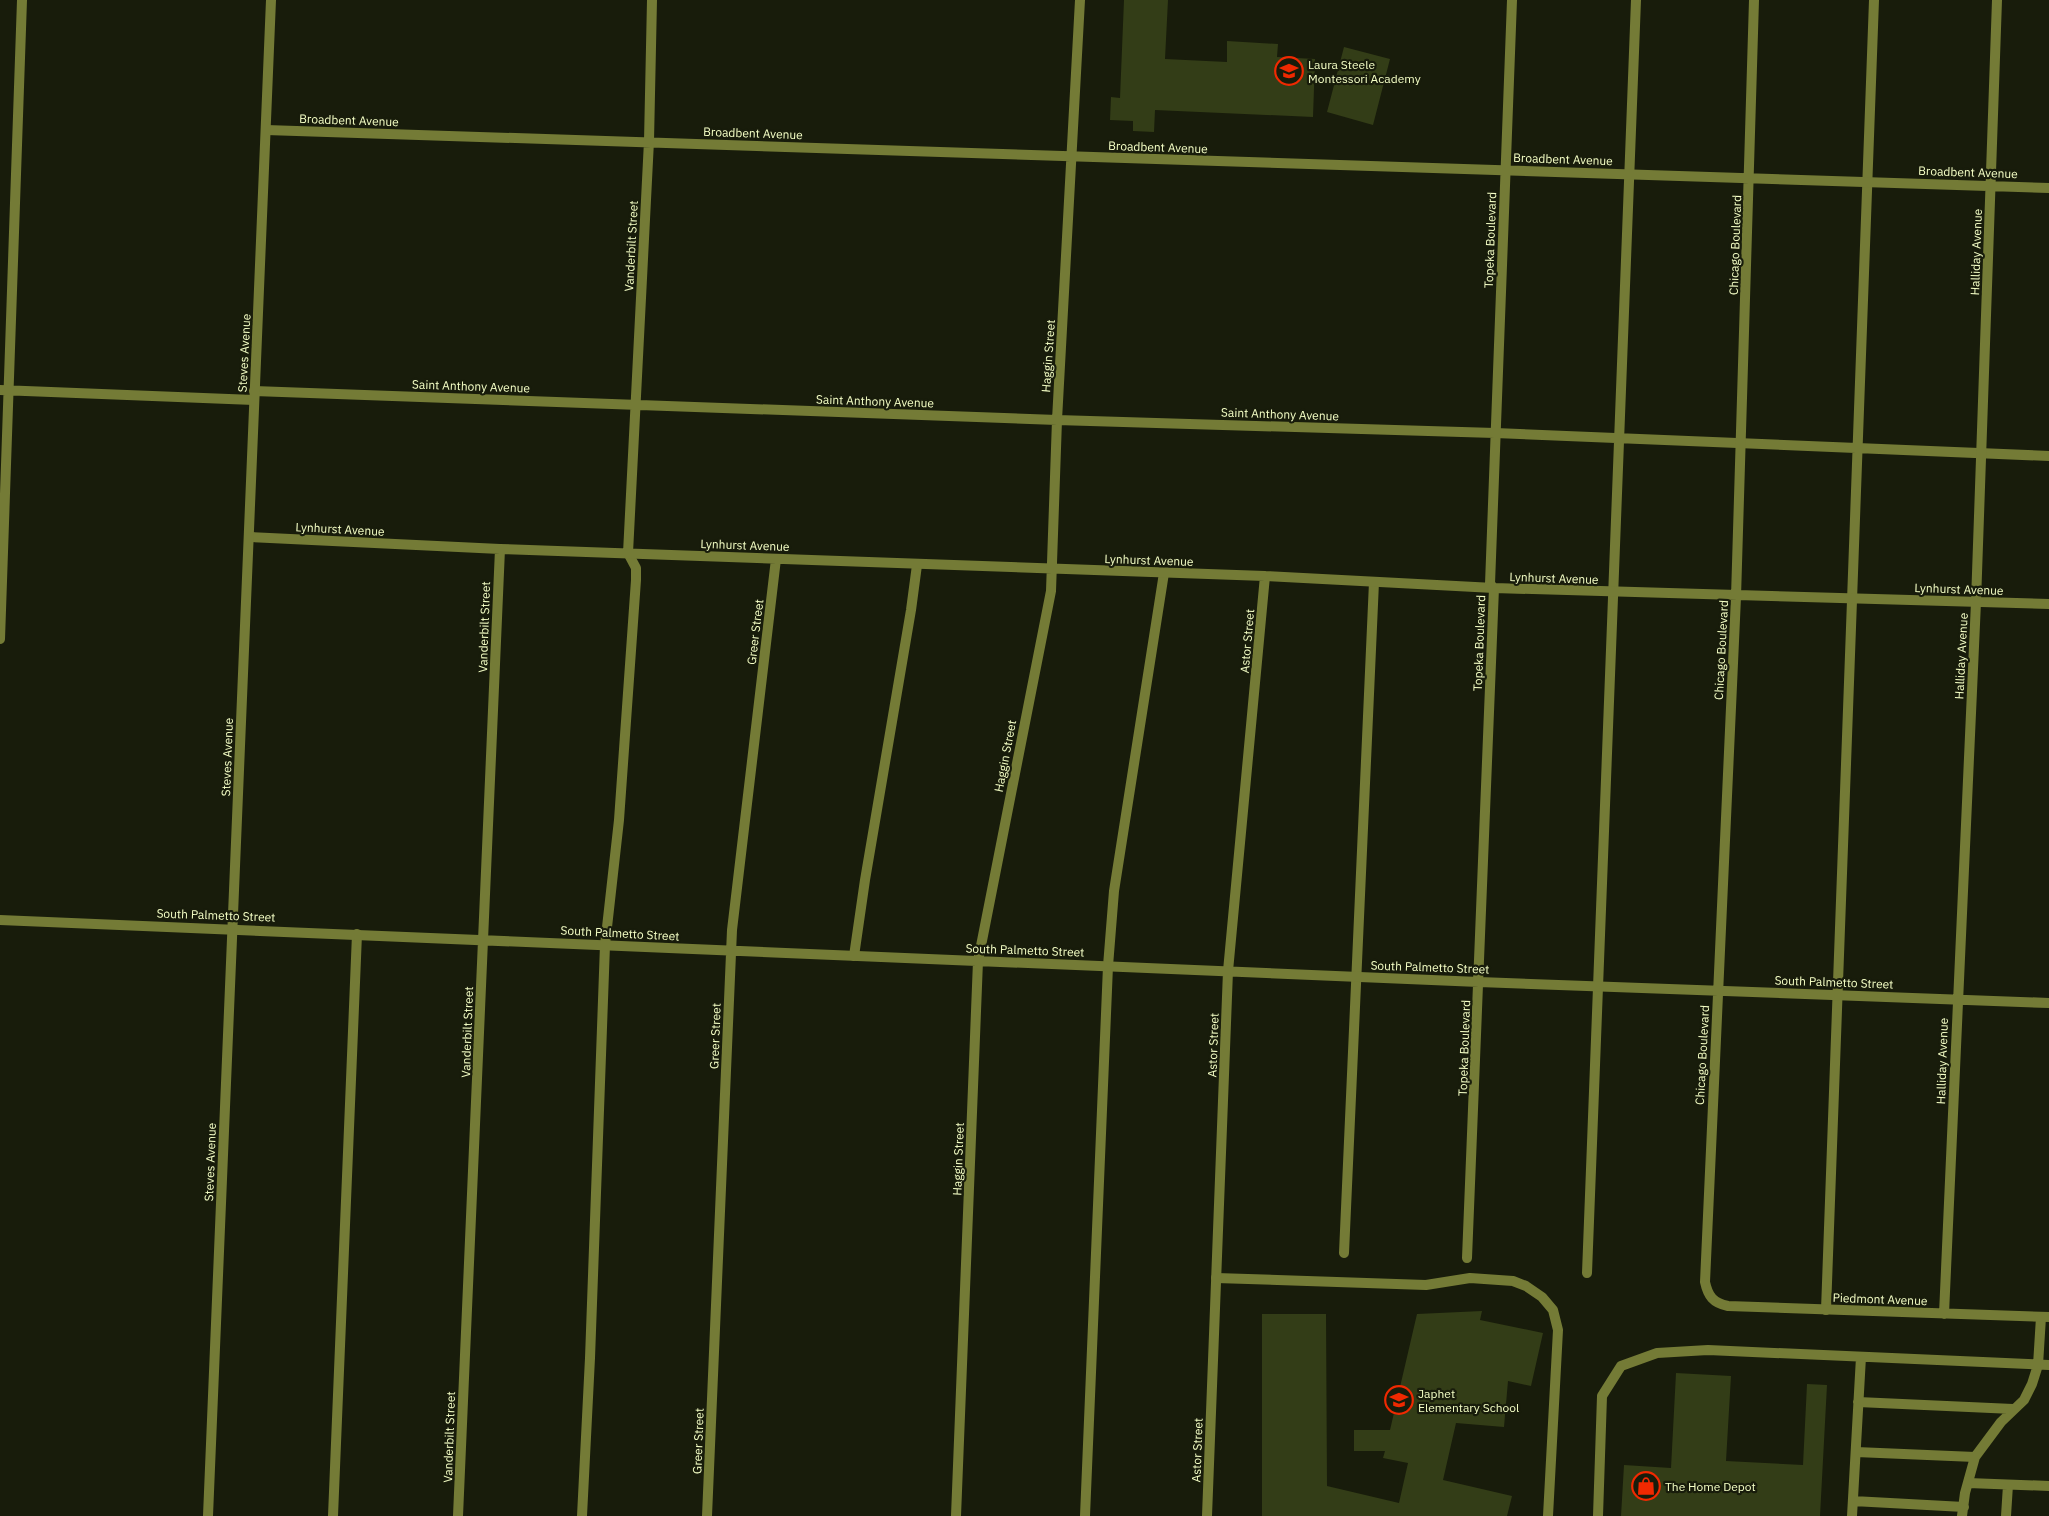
<svg xmlns="http://www.w3.org/2000/svg" width="2049" height="1516" font-family="'IBM Plex Sans',sans-serif">
  <style>
    .building { fill: #333d17 }
    .lines { fill: none; stroke-linecap: round; stroke-linejoin: round }
    .service { stroke: #747b36; stroke-width: 10 }
    .minor { stroke: #747b36; stroke-width: 10 }
    .tertiary { stroke: #747b36; stroke-width: 10 }
    .labels { text-anchor: middle; dominant-baseline: central; stroke-width: 4.5; stroke-linejoin: round; paint-order: stroke }
    .poi-label { font-size: 12px; fill: #f5ffc6; stroke: #181c0b; text-anchor: start }
    .street-label { font-size: 12px; fill: #f5ffc6; stroke: #181c0b }
  </style>
  <rect width="100%" height="100%" fill="#181c0b"/>
  <path class="building" d="M1124 0H1168L1165 59 1227 62V41L1278 44 1277 57 1315 59 1313 117 1155 110 1154 132 1133 131V121L1110 120 1111 97 1120 98Z
    M1344 47 1390 59 1373 125 1327 112Z
    M1482 1311 1480 1320 1543 1333 1531 1386 1508 1381 1504 1427 1456 1423 1443 1480 1512 1496 1507 1516H1262V1314H1326L1327 1486 1399 1503 1408 1463 1383 1458 1385 1451H1354V1430H1390L1417 1314Z
    M1676 1373 1731 1376 1726 1461 1803 1465 1807 1384 1827 1385 1820 1516H1621L1624 1465 1671 1468Z"/>
  <g class="lines">
    <path class="service" d="M1495 433 2049 456
      M854 956 865 880 911 610 917 565
      M1344 1253 1374 582
      M1587 1273 1636 0
      M1216 1278 1426 1285 1470 1278 1513 1281 1526 1286 1542 1297 1553 1310 1558 1330 1548 1516
      M1826 1310 1874 0
      M1858 1402 2013 1409
      M1856 1452 1975 1457
      M1968 1483 2049 1486
      M1853 1501 1964 1507
      M333 1516 357 934
      M582 1516 590 1358 605 945 619 820 636 580V568L628 553
      M1085 1516 1108 966 1114 891 1164 573
      M1598 1516 1602 1396 1621 1366 1657 1353 1708 1350 2049 1365
      M1852 1516 1861 1357
      M1962 1516 1965 1493 1975 1457 2001 1422 2024 1400 2032 1384 2038 1365 2041 1317
      M2006 1516 2008 1485"/>
    <path class="minor" d="M1754 0 1736 597 1705 1282C1708 1296 1713 1303 1728 1306L2049 1317
      M266 130 2049 188
      M0 390 254 400
      M254 391 1057 420 1495 433
      M249 537 500 549 1265 576 1494 588 2049 604
      M628 553 649 141 652 0
      M0 639 22 0
      M0 920 1479 982 2049 1003
      M1467 1258 1494 588 1490 584 1512 0
      M1944 1314 1976 602 1997 0
      M458 1516 500 549
      M707 1516 732 930 776 559
      M956 1516 978 961 1051 591 1057 420 1080 0
      M1207 1516 1228 971 1265 576"/>
    <path class="tertiary" d="M208 1516 271 0"/>
  </g>
  <defs>
    <symbol id="school-ring" viewBox="-11 -11 22 22"><circle r="9.5" fill="#181c0b" stroke="#f02901" stroke-width="1.5"/><path d="M0-5L7-2L0 1L-7-2ZM-4 1L0 2.5L4 1V4Q0 6-4 4Z" fill="#f02901"/></symbol>
    <symbol id="shop-ring" viewBox="-11 -11 22 22"><circle r="9.5" fill="#181c0b" stroke="#f02901" stroke-width="1.5"/><path d="M-5-2.5h2.3a2.7 3.5 0 0 1 5.4 0H5L5.5 6h-11ZM-1.5-2.5h3a1.5 2.3 0 0 0-3 0Z" fill="#f02901"/></symbol>
  </defs>
  <g fill-rule="evenodd">
    <use href="#school-ring" x="1273" y="55" width="32" height="32"/>
    <use href="#school-ring" x="1383" y="1384" width="32" height="32"/>
    <use href="#shop-ring" x="1630" y="1470" width="32" height="32"/>
  </g>
  <g class="labels">
    <g class="poi-label">
      <text x="1308" y="64">Laura Steele<tspan x="1308" dy="14">Montessori Academy</tspan></text>
      <text x="1418" y="1393">Japhet<tspan x="1418" dy="14">Elementary School</tspan></text>
      <text x="1665" y="1486">The Home Depot</text>
    </g>
    <g class="street-label">
      <text transform="translate(349 120) rotate(2)">Broadbent Avenue</text>
      <text transform="translate(753 133) rotate(2)">Broadbent Avenue</text>
      <text transform="translate(1158 147) rotate(2)">Broadbent Avenue</text>
      <text transform="translate(1563 159) rotate(2)">Broadbent Avenue</text>
      <text transform="translate(1968 172) rotate(2)">Broadbent Avenue</text>
      <text transform="translate(1490 240) rotate(-88)">Topeka Boulevard</text>
      <text transform="translate(1735 245) rotate(-88)">Chicago Boulevard</text>
      <text transform="translate(631 246) rotate(-87)">Vanderbilt Street</text>
      <text transform="translate(1976 252) rotate(-88)">Halliday Avenue</text>
      <text transform="translate(244 353) rotate(-87)">Steves Avenue</text>
      <text transform="translate(1048 356) rotate(-86)">Haggin Street</text>
      <text transform="translate(471 386) rotate(2)">Saint Anthony Avenue</text>
      <text transform="translate(875 401) rotate(2)">Saint Anthony Avenue</text>
      <text transform="translate(1280 414) rotate(2)">Saint Anthony Avenue</text>
      <text transform="translate(340 529) rotate(3)">Lynhurst Avenue</text>
      <text transform="translate(745 545) rotate(2)">Lynhurst Avenue</text>
      <text transform="translate(1149 560) rotate(2)">Lynhurst Avenue</text>
      <text transform="translate(1554 578) rotate(2)">Lynhurst Avenue</text>
      <text transform="translate(1959 589) rotate(2)">Lynhurst Avenue</text>
      <text transform="translate(484 627) rotate(-88)">Vanderbilt Street</text>
      <text transform="translate(755 632) rotate(-83)">Greer Street</text>
      <text transform="translate(1247 641) rotate(-85)">Astor Street</text>
      <text transform="translate(1479 643) rotate(-88)">Topeka Boulevard</text>
      <text transform="translate(1721 650) rotate(-87)">Chicago Boulevard</text>
      <text transform="translate(1961 656) rotate(-87)">Halliday Avenue</text>
      <text transform="translate(1005 756) rotate(-79)">Haggin Street</text>
      <text transform="translate(227 757) rotate(-88)">Steves Avenue</text>
      <text transform="translate(216 915) rotate(2)">South Palmetto Street</text>
      <text transform="translate(620 933) rotate(3)">South Palmetto Street</text>
      <text transform="translate(1025 950) rotate(2)">South Palmetto Street</text>
      <text transform="translate(1430 967) rotate(2)">South Palmetto Street</text>
      <text transform="translate(1834 982) rotate(2)">South Palmetto Street</text>
      <text transform="translate(467 1032) rotate(-88)">Vanderbilt Street</text>
      <text transform="translate(715 1036) rotate(-88)">Greer Street</text>
      <text transform="translate(1213 1045) rotate(-88)">Astor Street</text>
      <text transform="translate(1464 1048) rotate(-88)">Topeka Boulevard</text>
      <text transform="translate(1702 1055) rotate(-87)">Chicago Boulevard</text>
      <text transform="translate(1942 1061) rotate(-88)">Halliday Avenue</text>
      <text transform="translate(958 1159) rotate(-88)">Haggin Street</text>
      <text transform="translate(210 1162) rotate(-88)">Steves Avenue</text>
      <text transform="translate(1880 1299) rotate(2)">Piedmont Avenue</text>
      <text transform="translate(449 1437) rotate(-88)">Vanderbilt Street</text>
      <text transform="translate(698 1441) rotate(-88)">Greer Street</text>
      <text transform="translate(1197 1450) rotate(-88)">Astor Street</text>
    </g>
  </g>
</svg>
